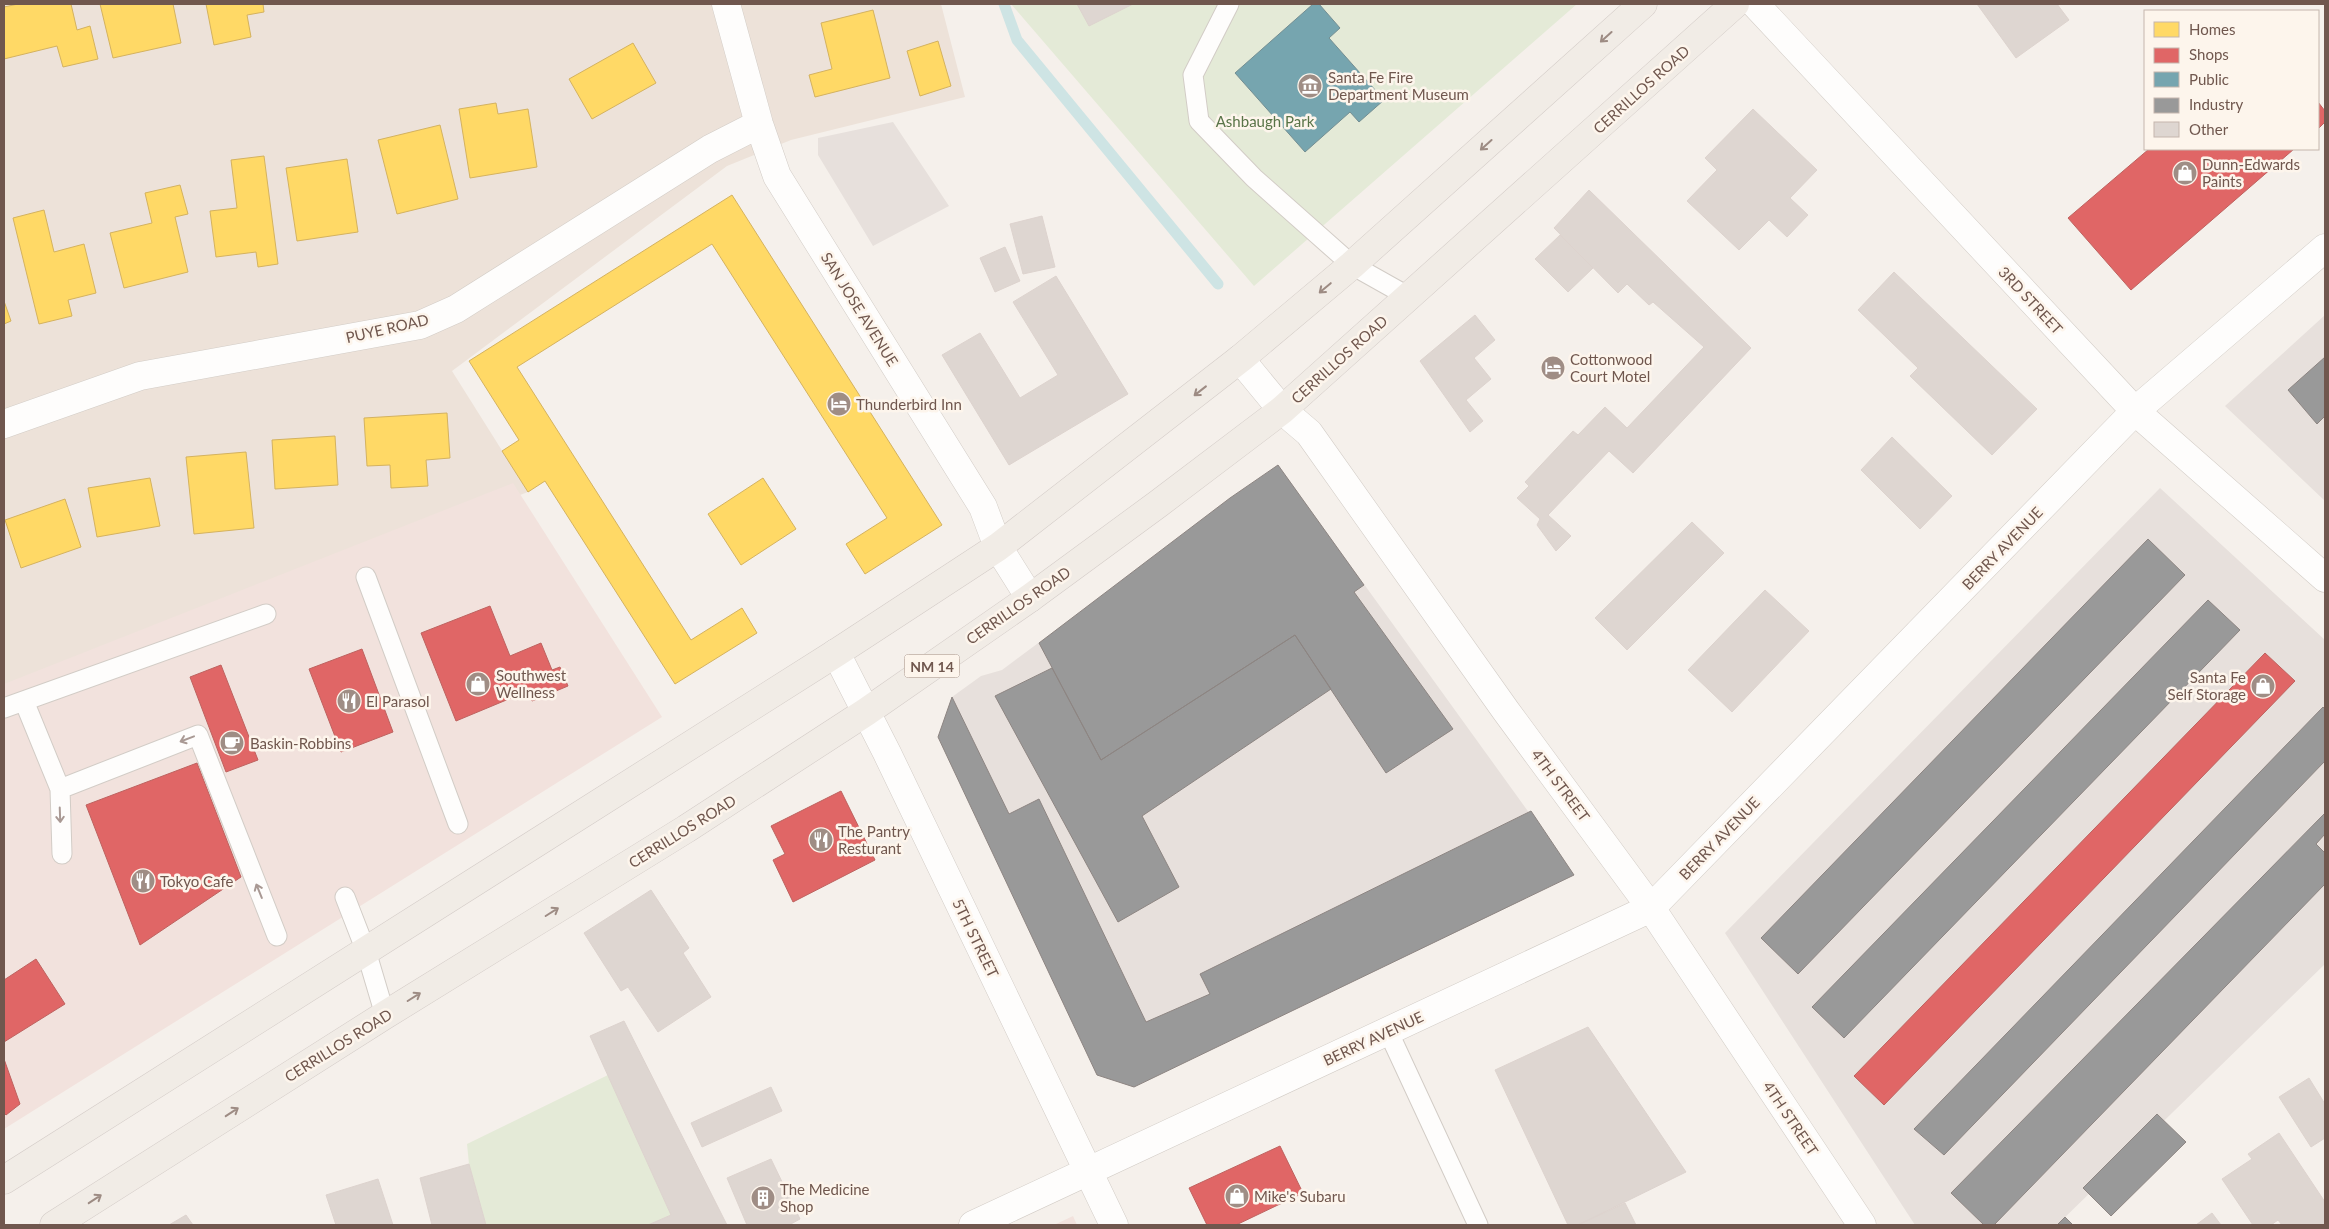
<svg xmlns="http://www.w3.org/2000/svg" width="2329" height="1229" font-family="Lato,sans-serif">
  <style>
    .residential { fill: #ede2d9 }
    .commercial { fill: #f2e2dd }
    .industrial { fill: #e7e0dc }
    .green { fill: #e4ead7 }
    .homes { fill: #ffd966; stroke: #d4b25f }
    .shops { fill: #e06666; stroke: #be625f }
    .public { fill: #76a5af; stroke: #748e92 }
    .industry { fill: #999; stroke: #8d8582 }
    .lines { fill: none; stroke-linecap: round; stroke-linejoin: round }
    .stream { stroke: #cee4e4; stroke-width: 11 }
    .building { fill: #ded6d1; stroke: #ddd3ce }
    .service-casing { stroke: #d2ccc6; stroke-width: 21 }
    .minor-casing { stroke: #d2ccc6; stroke-width: 29 }
    .primary-casing { stroke: #d3cbc7; stroke-width: 29 }
    .service { stroke: #fefdfc; stroke-width: 19 }
    .minor { stroke: #fefdfc; stroke-width: 28 }
    .primary { stroke: #f1ece6; stroke-width: 28 }
    .oneway { stroke: #9d8b83 }
    .oneway2 { stroke: #a99994 }
    .labels { text-anchor: middle; dominant-baseline: central; stroke-width: 5; stroke-linejoin: round; paint-order: stroke }
    .shield { fill: #fdf5ec; stroke: #9a867d; stroke-width: 1 }
    .shield-label { font-size: 14px; font-weight: bold; fill: #70574e }
    .poi-label { font-size: 15px; fill: #70574e; stroke: #fdf5ec; text-anchor: start }
    .street-label { font-size: 15px; fill: #70574e; stroke: #fdf5ec }
    .park-label { font-size: 15px; fill: #597448; stroke: #fdf5ec }
  </style>
  <rect width="100%" height="100%" fill="#f5f0eb"/>
  <path class="residential" d="M4 4H941L965 97 791 140 727 166 452 371 528 492 4 687Z"/>
  <path class="commercial" d="M513 483 662 717 4 1129V684Z
    M1073 1216 1077 1225H1054Z"/>
  <path class="industrial" d="M893 122 949 206 873 246 818 155V138Z
    M2325 315V501L2225 406Z
    M1278 465 1574 875 1134 1087 1097 1075 938 737 952 697 981 676 1002 670Z
    M2160 488 2325 640V964L2057 1225H1915L1725 933Z"/>
  <path class="green" d="M1011 4H1577L1254 286Z
    M608 1075 671 1215 648 1225H486L469 1164 467 1144Z"/>
  <path class="homes" d="M18 4H71L77 30 90 26 98 59 63 67 57 46 4 59V7Z
    M100 4H173L181 43 113 58Z
    M206 4H263L264 12 247 15 251 37 214 45Z
    M873 10 890 78 815 97 809 75 832 69 821 23Z
    M938 41 951 86 920 96 907 51Z
    M633 43 656 83 592 119 569 79Z
    M496 103 498 114 528 109 537 167 470 178 459 109Z
    M440 125 458 199 397 214 378 140Z
    M264 156 278 264 258 267 256 252 216 257 210 211 237 208 231 160Z
    M347 159 358 232 297 241 286 168Z
    M180 185 188 214 175 217 188 272 124 288 110 233 152 223 145 193Z
    M732 195 942 525 865 574 846 544 887 518 712 244 517 367 691 640 742 608 757 633 675 684 545 481 528 492 502 451 519 440 469 361Z
    M44 210 54 252 84 244 96 293 68 300 72 316 39 324 13 218Z
    M4 301 11 321 4 324Z
    M447 413 450 458 426 460 428 486 391 488 390 465 367 466 364 418Z
    M335 436 338 485 275 489 272 440Z
    M246 452 254 528 194 534 186 457Z
    M150 478 160 526 97 537 88 488Z
    M763 478 796 529 741 565 708 514Z
    M65 499 81 547 21 568 5 520Z"/>
  <path class="shops" d="M2318 102 2325 111V122L2318 129Z
    M2149 149H2294L2131 290 2068 218Z
    M490 606 510 656 541 643 552 670 560 667 568 686 532 701 528 691 456 721 421 633Z
    M362 649 393 732 341 752 309 669Z
    M2265 653 2295 681 1884 1105 1854 1076Z
    M221 665 258 760 226 772 190 677Z
    M197 763 241 877 140 945 86 805Z
    M841 791 875 860 793 902 773 860 785 854 771 826Z
    M36 959 65 1004 4 1042V980Z
    M4 1059 20 1104 6 1115 4 1113Z
    M1280 1146 1303 1193 1236 1225H1207L1189 1188Z"/>
  <path class="public" d="M1313 4H1319L1340 28 1329 38 1384 100 1359 122 1350 112 1305 152 1235 73Z"/>
  <path class="industry" d="M2325 357V416L2317 424 2288 390Z
    M1278 465 1364 585 1354 592 1453 729 1386 773 1295 635 1101 760 1039 643 1230 498Z
    M2148 539 2185 575 1798 974 1761 938Z
    M2208 600 2240 630 1844 1038 1812 1007Z
    M1295 635 1331 689 1142 816 1179 887 1118 922 995 696 1052 668 1101 760Z
    M952 697 1009 814 1039 799 1146 1022 1210 994 1200 974 1531 811 1574 875 1134 1087 1097 1075 938 737Z
    M2323 707 2325 709V761L1944 1155 1914 1129Z
    M2325 813V834L2316 844 2325 853V884L1994 1225H1984L1951 1193Z
    M2157 1114 2186 1142 2111 1216 2083 1188Z
    M2065 1217 2073 1225H2057Z"/>
  <g class="lines">
    <path class="stream" d="M1004 4 1017 40 1218 284"/>
  </g>
  <path class="building" d="M1077 4H1133L1089 26Z
    M1977 4H2057L2069 20 2016 58Z
    M1753 109 1817 170 1790 198 1808 215 1787 237 1769 220 1739 250 1687 201 1717 170 1705 158Z
    M1589 190 1751 348 1633 473 1609 451 1548 515 1571 536 1556 551 1537 525 1540 519 1517 498 1529 486 1525 482 1573 431 1578 435 1605 407 1627 428 1704 347 1653 302 1649 305 1627 284 1618 293 1554 228Z
    M1042 216 1055 267 1023 274 1010 224Z
    M1560 235 1593 268 1568 292 1535 259Z
    M1005 247 1020 281 995 292 980 258Z
    M1894 272 2037 409 1992 455 1910 376 1918 368 1858 310Z
    M1056 276 1128 394 1009 465 942 355 980 333 1020 398 1058 375 1013 302Z
    M1475 315 1495 340 1474 358 1491 379 1466 400 1483 421 1470 432 1420 361Z
    M1892 437 1952 496 1920 529 1861 470Z
    M1692 522 1724 553 1627 650 1595 618Z
    M1765 590 1809 631 1732 712 1688 670Z
    M651 890 689 948 683 953 711 997 658 1032 628 987 621 991 584 933Z
    M624 1021 727 1225H648L671 1215 590 1036Z
    M1588 1027 1686 1172 1578 1225H1568L1495 1070Z
    M2309 1078 2325 1104V1138L2311 1147 2279 1097Z
    M771 1087 782 1111 702 1147 691 1123Z
    M2279 1133 2325 1202V1225H2282L2278 1220 2271 1225H2253L2222 1179 2252 1159 2248 1154Z
    M771 1159 800 1219 789 1225H747L727 1178Z
    M469 1164 486 1225H432L420 1178Z
    M378 1179 393 1225H336L326 1195Z
    M1625 1203 1636 1225H1578Z
    M2212 1213 2221 1225H2196Z
    M186 1215 193 1225H169Z"/>
  <g class="lines">
    <defs>
      <path id="service" d="M1229 4 1193 75 1199 121 1254 178 1352 265 1409 297
        M366 577 458 824
        M24 701 60 789
        M4 708 266 614
        M62 854 60 789 198 735 277 936
        M345 897 366 951 385 1015
        M1388 1031 1478 1225"/>
      <path id="minor" d="M726 4 759 124 777 176 983 507 998 547 1030 598
        M1755 4 2135 411 2325 578
        M1240 359 1282 410 1309 433 1506 711 1651 908 1862 1225
        M4 424 140 376 420 325 456 309 710 149 759 124
        M836 653 887 753 1114 1225
        M973 1225 1651 908 2135 411 2325 248"/>
      <path id="primary" d="M4 1180 836 653 998 547 1240 359 1352 265 1643 4
        M54 1225 385 1015 686 829 866 712 1030 598 1158 504 1282 410 1735 4"/>
    </defs>
    <use href="#service" class="service-casing"/>
    <use href="#minor" class="minor-casing"/>
    <use href="#primary" class="primary-casing"/>
    <use href="#service" class="service"/>
    <use href="#minor" class="minor"/>
    <use href="#primary" class="primary"/>
  </g>
  <defs><path id="oneway-shaft" d="M-6 0H5M1.5-3L5.5 0L1.5 3" fill="none" stroke-width="1.6" stroke-linecap="round" stroke-linejoin="round" transform="scale(1.25)"/></defs>
  <g class="oneway">
    <use href="#oneway-shaft" transform="translate(1606 37) rotate(138)"/>
    <use href="#oneway-shaft" transform="translate(1486 145) rotate(138)"/>
    <use href="#oneway-shaft" transform="translate(1325 288) rotate(140)"/>
    <use href="#oneway-shaft" transform="translate(1200 391) rotate(142)"/>
    <use href="#oneway-shaft" transform="translate(552 912) rotate(-32)"/>
    <use href="#oneway-shaft" transform="translate(414 997) rotate(-32)"/>
    <use href="#oneway-shaft" transform="translate(232 1112) rotate(-33)"/>
    <use href="#oneway-shaft" transform="translate(95 1199) rotate(-33)"/>
  </g>
  <g class="oneway2">
    <use href="#oneway-shaft" transform="translate(187 739) rotate(159)"/>
    <use href="#oneway-shaft" transform="translate(60 815) rotate(88)"/>
    <use href="#oneway-shaft" transform="translate(259 891) rotate(-112)"/>
  </g>
  <defs>
    <symbol id="museum-disc" viewBox="-11 -11 22 22"><circle r="9.5" fill="#9f8d85" stroke="#fdf5ec"/><path d="M0-6L6-3V-2H-6V-3ZM-5-1h2V3h-2ZM-1-1h2V3h-2ZM3-1h2V3H3ZM-6 4H6V6H-6Z" fill="#fff"/></symbol>
    <symbol id="shop-disc" viewBox="-11 -11 22 22"><circle r="9.5" fill="#9f8d85" stroke="#fdf5ec"/><path d="M-5-2.5h2.3a2.7 3.5 0 0 1 5.4 0H5L5.5 6h-11ZM-1.5-2.5h3a1.5 2.3 0 0 0-3 0Z" fill="#fff"/></symbol>
    <symbol id="hotel-disc" viewBox="-11 -11 22 22"><circle r="9.5" fill="#9f8d85" stroke="#fdf5ec"/><path d="M-6-4.5h1.5V1H6V5H4.5V3h-9V5H-6ZM-4 0a1.8 1.8 0 1 1 3.6 0ZM.5 0V-2.5h3Q6-2.5 6 0Z" fill="#fff"/></symbol>
    <symbol id="restaurant-disc" viewBox="-11 -11 22 22"><circle r="9.5" fill="#9f8d85" stroke="#fdf5ec"/><path d="M-5-6h1v4h1v-4h1v4h1v-4h1v5L-1.5 .5V6h-2V.5L-5-1ZM5-6V6H3V1.5H1.5Q1.5-4 5-6Z" fill="#fff"/></symbol>
    <symbol id="cafe-disc" viewBox="-11 -11 22 22"><circle r="9.5" fill="#9f8d85" stroke="#fdf5ec"/><path d="M-5.5-4.5H6V0H3Q3 3.5 0 3.5H-2.5Q-5.5 3.5-5.5 0ZM3-3.2v2h1.7v-2ZM-6 4.5H4V6H-6Z" fill="#fff"/></symbol>
    <symbol id="building-disc" viewBox="-11 -11 22 22"><circle r="9.5" fill="#9f8d85" stroke="#fdf5ec"/><path d="M-4-6H4V6H1V3H-1V6H-4ZM-2.5-4.3h1.7v1.8h-1.7ZM.8-4.3h1.7v1.8H.8ZM-2.5-1h1.7V.8h-1.7ZM.8-1h1.7V.8H.8Z" fill="#fff"/></symbol>
  </defs>
  <g fill-rule="evenodd">
    <use href="#museum-disc" x="1296" y="72" width="28" height="28"/>
    <use href="#shop-disc" x="2171" y="159" width="28" height="28"/>
    <use href="#hotel-disc" x="1539" y="354" width="28" height="28"/>
    <use href="#hotel-disc" x="825" y="390" width="28" height="28"/>
    <use href="#shop-disc" x="464" y="670" width="28" height="28"/>
    <use href="#shop-disc" x="2249" y="672" width="28" height="28"/>
    <use href="#restaurant-disc" x="335" y="687" width="28" height="28"/>
    <use href="#cafe-disc" x="218" y="729" width="28" height="28"/>
    <use href="#restaurant-disc" x="807" y="826" width="28" height="28"/>
    <use href="#restaurant-disc" x="129" y="867" width="28" height="28"/>
    <use href="#shop-disc" x="1223" y="1182" width="28" height="28"/>
    <use href="#building-disc" x="749" y="1184" width="28" height="28"/>
  </g>
  <g class="labels">
    <rect class="shield" x="904.5" y="654.5" width="55" height="23" rx="4"/>
    <g class="shield-label">
      <text x="932" y="666">NM 14</text>
    </g>
    <g class="poi-label">
      <text x="1328" y="77">Santa Fe Fire<tspan x="1328" dy="17">Department Museum</tspan></text>
      <text x="2202" y="164">Dunn-Edwards<tspan x="2202" dy="17">Paints</tspan></text>
      <text x="1570" y="359">Cottonwood<tspan x="1570" dy="17">Court Motel</tspan></text>
      <text x="856" y="404">Thunderbird Inn</text>
      <text x="496" y="675">Southwest<tspan x="496" dy="17">Wellness</tspan></text>
      <text x="2246" y="677" text-anchor="end">Santa Fe<tspan x="2246" dy="17">Self Storage</tspan></text>
      <text x="366" y="701">El Parasol</text>
      <text x="250" y="743">Baskin-Robbins</text>
      <text x="838" y="831">The Pantry<tspan x="838" dy="17">Resturant</tspan></text>
      <text x="160" y="881">Tokyo Cafe</text>
      <text x="780" y="1189">The Medicine<tspan x="780" dy="17">Shop</tspan></text>
      <text x="1254" y="1196">Mike's Subaru</text>
    </g>
    <g class="street-label">
      <text transform="translate(1641 89) rotate(-42)">CERRILLOS ROAD</text>
      <text transform="translate(2031 300) rotate(47)">3RD STREET</text>
      <text transform="translate(860 309) rotate(58)">SAN JOSE AVENUE</text>
      <text transform="translate(387 328) rotate(-13)">PUYE ROAD</text>
      <text transform="translate(1339 359) rotate(-42)">CERRILLOS ROAD</text>
      <text transform="translate(2002 548) rotate(-46)">BERRY AVENUE</text>
      <text transform="translate(1018 605) rotate(-35)">CERRILLOS ROAD</text>
      <text transform="translate(1561 785) rotate(53)">4TH STREET</text>
      <text transform="translate(682 831) rotate(-32)">CERRILLOS ROAD</text>
      <text transform="translate(1719 838) rotate(-46)">BERRY AVENUE</text>
      <text transform="translate(976 938) rotate(64)">5TH STREET</text>
      <text transform="translate(1373 1038) rotate(-25)">BERRY AVENUE</text>
      <text transform="translate(338 1045) rotate(-32)">CERRILLOS ROAD</text>
      <text transform="translate(1791 1118) rotate(56)">4TH STREET</text>
    </g>
    <g class="park-label">
      <text x="1265" y="121">Ashbaugh Park</text>
    </g>
  </g>
  <rect width="2329" height="1229" fill="none" stroke="#70574e" stroke-width="10"/>
  <rect x="2144" y="10" width="175" height="140" fill="#fdf5ec" stroke="#c5b6ad"/>
  <rect x="2154" y="22" width="25" height="15" fill="#ffd966" stroke="#c5b6ad"/>
  <text x="2189" y="35" font-size="15" fill="#70574e">Homes</text>
  <rect x="2154" y="48" width="25" height="15" fill="#e06666" stroke="#c5b6ad"/>
  <text x="2189" y="60" font-size="15" fill="#70574e">Shops</text>
  <rect x="2154" y="72" width="25" height="15" fill="#76a5af" stroke="#c5b6ad"/>
  <text x="2189" y="85" font-size="15" fill="#70574e">Public</text>
  <rect x="2154" y="98" width="25" height="15" fill="#999999" stroke="#c5b6ad"/>
  <text x="2189" y="110" font-size="15" fill="#70574e">Industry</text>
  <rect x="2154" y="122" width="25" height="15" fill="#ded6d1" stroke="#c5b6ad"/>
  <text x="2189" y="135" font-size="15" fill="#70574e">Other</text>
</svg>
